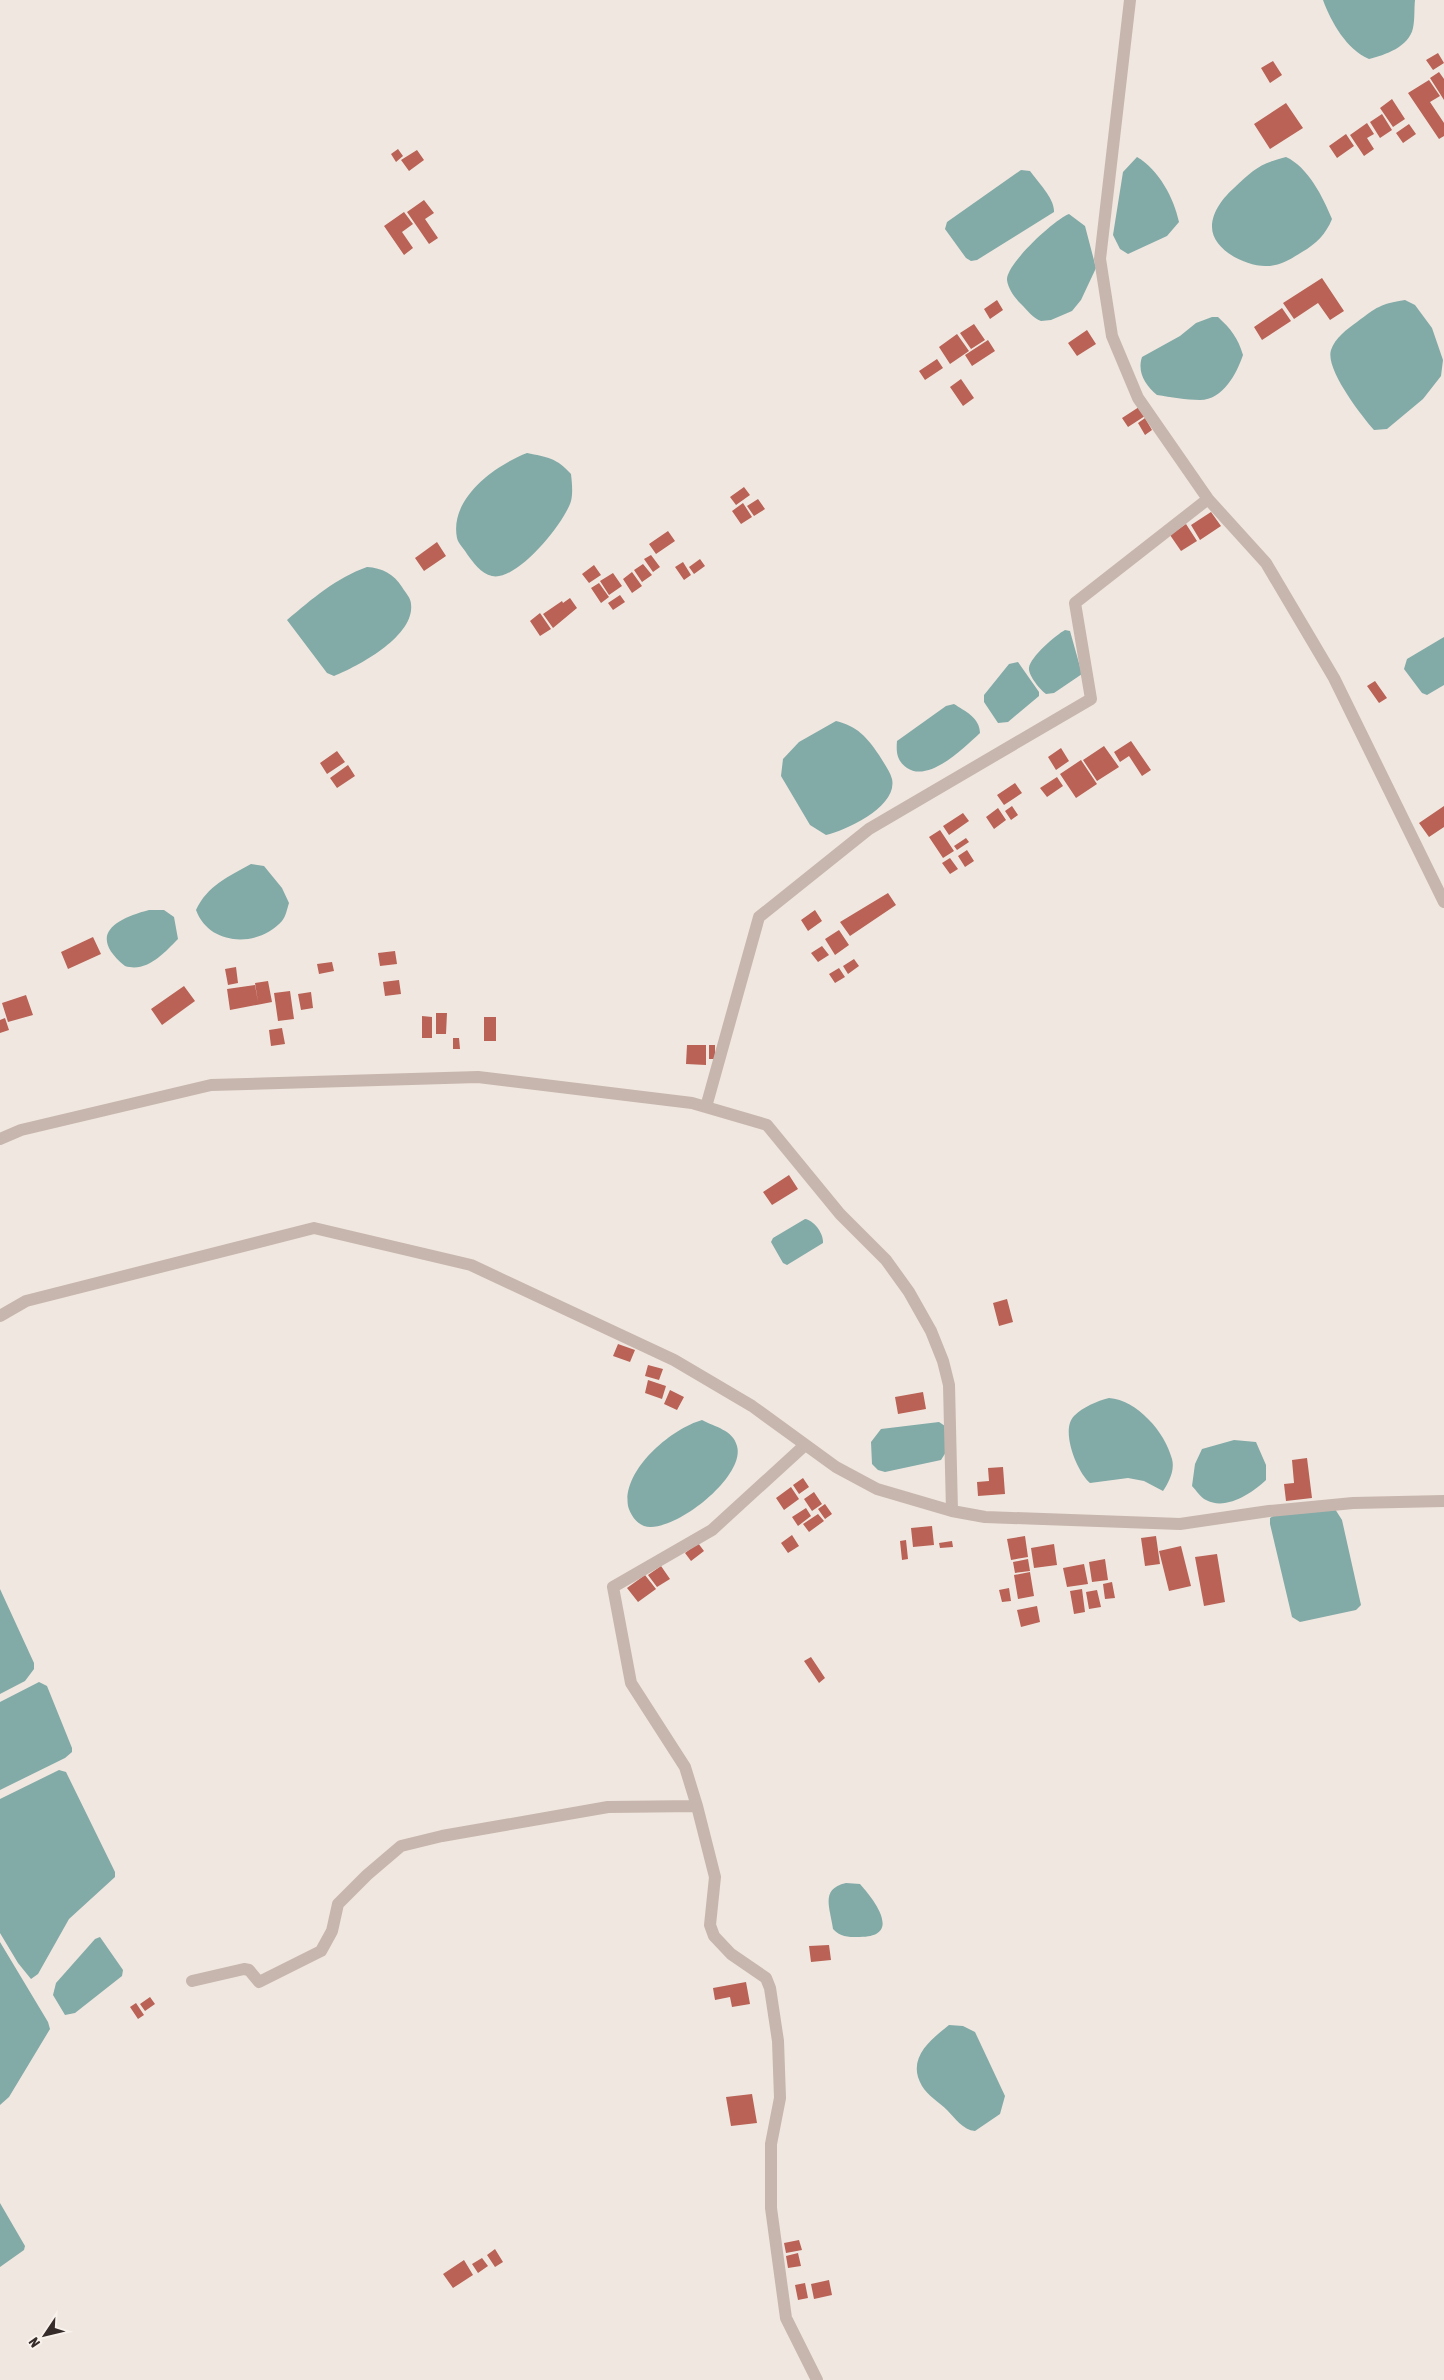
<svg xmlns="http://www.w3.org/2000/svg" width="1444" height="2380" font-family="'Asap Condensed',sans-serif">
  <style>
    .water { fill: #82aaa7 }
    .building { fill: #b96255 }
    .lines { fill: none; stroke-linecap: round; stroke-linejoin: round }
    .minor { stroke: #c7b6ad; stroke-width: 12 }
  </style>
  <rect width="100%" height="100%" fill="#f0e7e0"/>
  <path class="water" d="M1323 0H1415C1414 9 1415 19 1413 28 1409 47 1385 55 1369 59 1347 50 1331 22 1323 0Z
    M1137 157C1159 170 1174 198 1179 222L1167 236 1128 254 1120 249 1113 235 1123 172Z
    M1286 157C1308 167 1323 197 1332 219 1326 234 1316 244 1302 252 1291 259 1280 266 1267 266 1247 267 1212 250 1212 227 1212 211 1224 197 1234 188 1254 169 1259 164 1286 157Z
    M1021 170 1030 171C1038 182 1055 199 1054 212L977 260 971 261 966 258 945 229 947 222Z
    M1069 214 1085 226 1096 268 1081 300 1072 311 1051 320 1041 321C1033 318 1027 310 1021 304 1015 298 1008 289 1007 280 1006 264 1055 219 1069 214Z
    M1405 300 1415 305 1432 328 1443 360 1441 376 1423 399 1387 429 1374 430C1361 415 1325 369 1331 350 1335 338 1347 329 1357 322 1377 307 1380 304 1405 300Z
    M1212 317H1218C1231 329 1238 338 1243 355 1237 373 1223 400 1200 400 1186 400 1171 397 1157 395 1145 385 1137 372 1142 357L1180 336 1196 323Z
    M527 453C547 457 557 458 571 474 572 483 573 493 571 501 565 522 517 582 492 576 481 574 473 562 467 554 464 549 458 543 457 538 449 498 496 465 527 453Z
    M367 567C382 568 394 574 402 587 405 592 411 598 411 604 415 636 359 666 334 676L327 673 287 620C312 599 336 578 367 567Z
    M1065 630 1070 631 1082 674 1054 693 1046 694C1040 690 1028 675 1029 668 1030 657 1056 635 1065 630Z
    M1444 637V685L1427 695 1422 693 1404 669 1407 659Z
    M1018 662 1039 692V696L1008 722 998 723 984 702V695L1009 664Z
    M954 704C965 711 980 718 980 733 965 747 929 783 907 768 897 761 896 753 897 741L946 706Z
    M836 721C857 726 867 737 879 755 883 762 890 771 892 779 898 806 847 830 826 835L810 825 781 776 783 759 799 742Z
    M251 864 264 866 282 888 289 903C287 909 286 916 282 921 258 948 209 946 196 910 207 886 229 876 251 864Z
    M149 910H164L174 917 178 939C164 953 147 973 125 966 87 935 115 919 149 910Z
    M805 1219C814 1220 824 1234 823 1243L787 1265 783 1263 771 1242 773 1238Z
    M1109 1398C1137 1400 1165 1432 1172 1459 1175 1470 1169 1482 1163 1491L1144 1481 1128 1478 1090 1483C1077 1472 1060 1430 1074 1416 1083 1407 1097 1401 1109 1398Z
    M702 1420C715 1427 733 1430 737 1446 746 1477 672 1535 644 1526 636 1523 630 1514 628 1506 622 1470 671 1429 702 1420Z
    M939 1422 945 1426 946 1452 941 1460 885 1472 878 1470 872 1464 871 1442 881 1429Z
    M1234 1440 1256 1442 1266 1465V1480C1252 1493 1226 1511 1206 1500 1201 1498 1196 1490 1192 1486L1195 1464 1202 1449Z
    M1335 1509 1342 1520 1361 1605 1356 1610 1300 1622 1292 1617 1270 1524V1518L1275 1515Z
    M0 1589 34 1663V1669L25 1681 0 1694Z
    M39 1682 47 1686 72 1748V1752L65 1758 0 1790V1702Z
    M59 1770 66 1772 115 1872V1877L69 1919 38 1974 31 1979 18 1963 0 1933V1799Z
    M846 1883 860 1884C877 1903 902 1938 858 1937 847 1937 841 1937 833 1929 830 1907 820 1889 846 1883Z
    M100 1937 123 1970 122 1976 75 2013 65 2015 53 1995 56 1983 95 1939Z
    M0 1942 48 2022 50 2029 9 2097 0 2105Z
    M949 2025 963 2026 975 2032 1005 2096 1000 2114 975 2131C963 2130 955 2118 947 2110 940 2103 927 2095 922 2086 906 2059 930 2040 949 2025Z
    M0 2203 25 2246 24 2250 0 2267Z"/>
  <path class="building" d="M1438 53 1444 63 1433 70 1426 60Z
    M1273 61 1282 75 1270 83 1261 68Z
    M1439 72 1444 79V100L1430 78Z
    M1429 80 1440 96 1430 102 1444 123V136L1439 139 1408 93Z
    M1392 99 1405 119 1393 127 1380 108Z
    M1286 103 1303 128 1270 149 1254 124Z
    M1382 114 1392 130 1380 138 1370 122Z
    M1367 123 1374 134 1367 138 1374 149 1364 156 1350 135Z
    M1409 124 1416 134 1403 143 1396 133Z
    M1346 134 1354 146 1337 158 1329 146Z
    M398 149 403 156 396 162 391 154Z
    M417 150 424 160 409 171 401 160Z
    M424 200 434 213 425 219 438 238 429 244 407 212Z
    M404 212 413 224 402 232 413 248 404 255 384 226Z
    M1322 278 1344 311 1330 320 1318 303 1294 319 1283 303Z
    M997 300 1003 310 990 319 984 309Z
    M1282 308 1291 321 1262 340 1254 327Z
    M974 324 985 340 971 349 960 333Z
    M1087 330 1096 344 1077 356 1068 343Z
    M957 334 969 351 950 364 939 347Z
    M988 340 995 351 972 366 965 355Z
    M937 359 943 368 925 380 919 371Z
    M961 379 974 398 963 406 950 387Z
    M1139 407 1145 416 1128 427 1122 418Z
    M1145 418 1152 430 1145 435 1138 423Z
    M744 487 750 495 736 505 730 497Z
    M758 499 765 509 754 516 747 506Z
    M743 503 752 517 741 524 732 511Z
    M1211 512 1221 526 1200 540 1191 525Z
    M1186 524 1197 541 1181 551 1170 535Z
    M668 531 675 541 656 554 649 544Z
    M437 542 446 556 424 571 415 558Z
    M651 555 660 567 653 572 644 559Z
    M700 559 705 566 694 574 689 567Z
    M683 562 691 575 684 580 675 567Z
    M643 564 652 575 642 582 634 570Z
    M594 565 601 575 589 583 582 574Z
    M632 572 642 586 632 593 623 579Z
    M613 573 622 586 609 595 600 581Z
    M599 583 609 597 601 603 591 588Z
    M620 595 625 602 613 610 608 603Z
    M570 598 577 608 553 628 543 614 562 601 563 603Z
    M540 613 551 629 540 636 530 621Z
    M1375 681 1387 698 1379 703 1367 686Z
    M1131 741 1151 770 1142 776 1129 756 1120 762 1114 752Z
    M1104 746 1119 767 1097 781 1083 760Z
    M1061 748 1069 761 1056 770 1048 757Z
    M337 751 345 762 327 774 320 763Z
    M1081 760 1097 784 1076 798 1060 774Z
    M348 765 355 776 337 788 330 778Z
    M1057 777 1063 786 1047 797 1040 788Z
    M1015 783 1022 793 1004 805 997 795Z
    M1012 806 1018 815 1011 820 1005 811Z
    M1444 806V827L1429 837 1419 823Z
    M998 808 1006 820 994 829 986 817Z
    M963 813 969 821 949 835 943 826Z
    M940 830 954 851 943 858 929 837Z
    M966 838 969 842 957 850 954 846Z
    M967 850 974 861 965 867 958 856Z
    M950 858 958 869 950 874 942 863Z
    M888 893 896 905 850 936 840 922Z
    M815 910 822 921 808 931 801 920Z
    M839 930 849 945 835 955 825 939Z
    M93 937 101 954 68 969 61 952Z
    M822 946 829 955 818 962 811 953Z
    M395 951 397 964 380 966 378 953Z
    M854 959 859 966 848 974 843 966Z
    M332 962 334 971 319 974 317 964Z
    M236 967 238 983 228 985 225 969Z
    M839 968 845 977 835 983 829 974Z
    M399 980 401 994 385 996 383 982Z
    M268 981 272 1002 230 1010 227 989 255 985 258 1002 255 983Z
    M184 986 195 1001 162 1025 151 1009Z
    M290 991 294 1019 278 1021 274 993Z
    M311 992 313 1008 301 1010 298 994Z
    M26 995 33 1015 8 1022 2 1003Z
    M436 1013H447L446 1034H436Z
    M422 1016 432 1017V1038H422Z
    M484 1017H496V1041H484Z
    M5 1018 9 1030 0 1033V1020Z
    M282 1028 285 1044 271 1046 269 1030Z
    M453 1038H459L460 1049H453Z
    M687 1045H706V1065L686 1064Z
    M709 1045H715V1059H709Z
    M789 1175 798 1189 772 1205 763 1192Z
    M1007 1299 1013 1322 999 1326 993 1303Z
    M618 1344 635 1350 630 1362 613 1356Z
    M648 1365 663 1369 659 1380 645 1376Z
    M648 1380 666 1386 662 1399 645 1393Z
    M670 1390 684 1397 677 1410 664 1404Z
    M923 1392 926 1409 898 1414 895 1397Z
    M1307 1458 1312 1498 1286 1501 1284 1484 1294 1483 1292 1460Z
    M1003 1467 1005 1494 978 1496 977 1482 989 1481 988 1468Z
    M803 1478 809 1487 799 1494 793 1485Z
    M791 1487 799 1499 784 1510 776 1498Z
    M814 1492 822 1504 812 1511 804 1499Z
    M825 1504 832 1514 825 1519 818 1509Z
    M806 1508 811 1516 798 1526 792 1517Z
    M818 1514 824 1521 809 1532 803 1524Z
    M932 1526 934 1545 913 1547 911 1528Z
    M792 1535 799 1546 788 1553 781 1543Z
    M1025 1536 1028 1557 1011 1560 1007 1539Z
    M1156 1536 1160 1564 1145 1566 1141 1538Z
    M906 1540 908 1559 902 1560 900 1541Z
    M952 1541 953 1547 940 1548 939 1543Z
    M698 1543 704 1551 691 1561 685 1553Z
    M1054 1544 1057 1565 1034 1568 1031 1548Z
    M1181 1546 1191 1586 1169 1591 1159 1551Z
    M1217 1554 1225 1602 1204 1606 1195 1557Z
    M1028 1559 1030 1571 1015 1573 1013 1562Z
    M1105 1559 1108 1580 1092 1582 1089 1562Z
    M1084 1564 1088 1584 1067 1587 1063 1568Z
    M661 1566 670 1579 657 1587 648 1575Z
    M1030 1572 1034 1596 1018 1599 1014 1575Z
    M645 1575 656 1589 638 1602 627 1588Z
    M1112 1582 1115 1598 1105 1599 1103 1584Z
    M1009 1588 1011 1601 1002 1602 999 1590Z
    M1082 1589 1085 1612 1074 1614 1070 1591Z
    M1097 1590 1101 1607 1089 1609 1086 1592Z
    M1037 1606 1040 1622 1021 1627 1017 1610Z
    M811 1657 825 1678 819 1683 804 1661Z
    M829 1945 831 1960 811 1962 809 1946Z
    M746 1982 750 2004 732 2007 730 1997 715 2000 713 1988Z
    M150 1997 155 2004 145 2011 140 2004Z
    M136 2003 144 2015 138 2019 130 2007Z
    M752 2094 757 2123 731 2126 726 2097Z
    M799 2240 802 2250 786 2253 784 2243Z
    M495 2249 503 2262 495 2267 487 2255Z
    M798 2253 801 2266 788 2268 786 2256Z
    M482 2258 488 2266 478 2273 472 2264Z
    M464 2260 473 2275 453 2288 443 2274Z
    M829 2280 832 2295 814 2299 811 2284Z
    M805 2283 808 2298 798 2300 795 2285Z"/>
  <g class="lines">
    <path class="minor" d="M1130 0 1100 259 1112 336 1138 398 1208 499 1266 563 1334 678 1444 902
      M706 1107 759 917 869 829 1091 699 1075 603 1208 499
      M0 1139 21 1130 211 1085 478 1077 692 1103 767 1125 840 1214 886 1260 909 1292 931 1331 943 1361 949 1385 952 1511
      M0 1316 26 1301 314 1228 471 1265 674 1360 752 1406 836 1467 877 1489 952 1511 985 1517 1180 1524 1269 1511 1353 1503 1444 1501
      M805 1445 712 1530 613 1587 631 1683 685 1767 697 1806 715 1877 710 1925 714 1936 731 1954 766 1978 770 1988 778 2041 780 2098 771 2144V2208L786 2318 817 2380
      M192 1981 244 1969 249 1970 259 1982 321 1951 332 1931 338 1904 367 1875 401 1846 442 1836 608 1807 697 1806"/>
  </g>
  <g transform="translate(45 2335) rotate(235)" stroke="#f8f1ec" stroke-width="4" paint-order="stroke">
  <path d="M0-4L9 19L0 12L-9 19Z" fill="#362d2b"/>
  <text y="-8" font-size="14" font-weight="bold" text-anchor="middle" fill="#362d2b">N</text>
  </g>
</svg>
